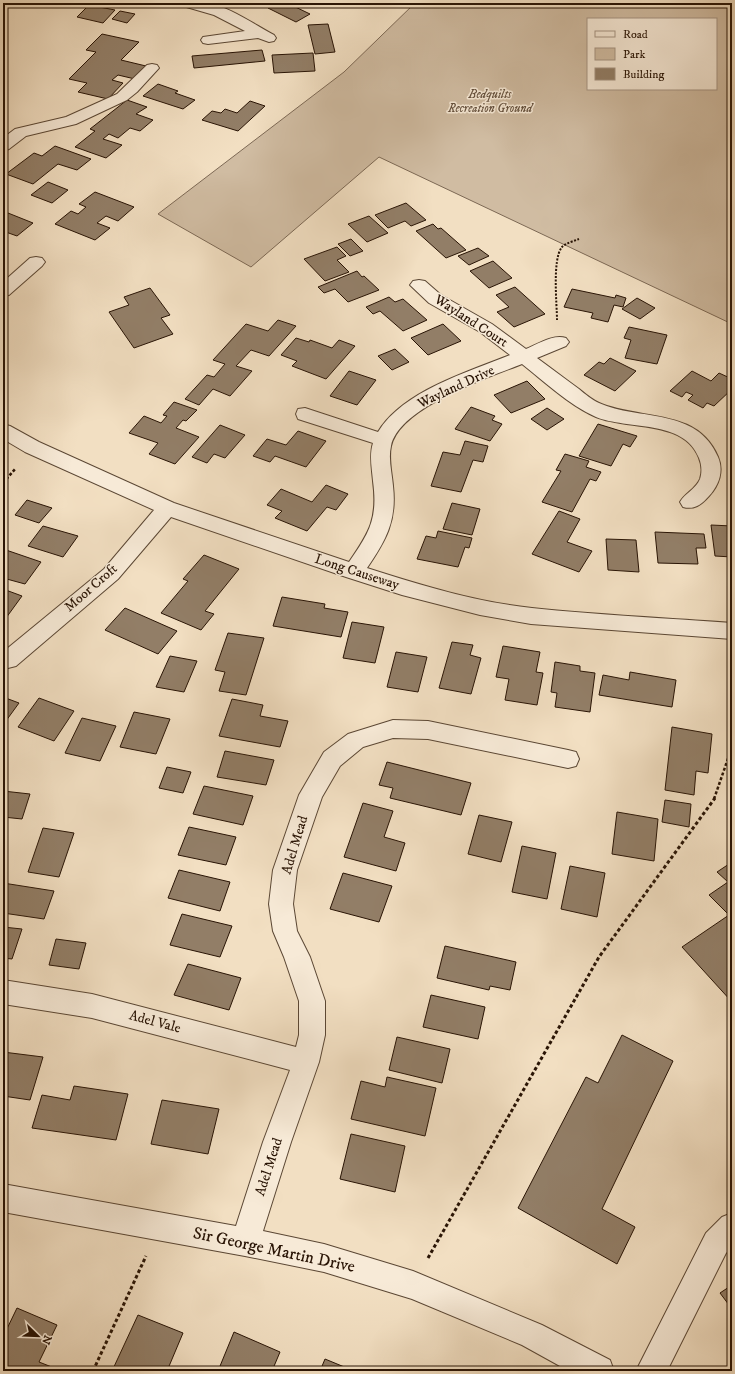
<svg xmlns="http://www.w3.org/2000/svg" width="735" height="1374" font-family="'IM FELL DW Pica',serif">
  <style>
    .green { fill: #d0bca2; stroke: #7c6854; fill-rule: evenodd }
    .building { fill: #927e67; stroke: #291405 }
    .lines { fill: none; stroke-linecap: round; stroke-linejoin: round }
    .minor-casing { stroke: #5b4734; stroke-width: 2 }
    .path-far2 { stroke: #291405; stroke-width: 2; stroke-dasharray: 2 1.5; stroke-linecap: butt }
    .path-far1 { stroke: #291405; stroke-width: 2.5; stroke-dasharray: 3 2; stroke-linecap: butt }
    .path { stroke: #291405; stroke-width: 3; stroke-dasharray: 3.5 2.5; stroke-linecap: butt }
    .minor { fill: #f7ead7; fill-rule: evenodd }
    .labels { text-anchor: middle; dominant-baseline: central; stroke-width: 3; stroke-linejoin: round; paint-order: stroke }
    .far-park-label { font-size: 12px; font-style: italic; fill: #634f3c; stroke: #f7ead7 }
    .street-label { font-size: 14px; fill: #291405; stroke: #f7ead7 }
    .near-street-label { font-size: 17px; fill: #291405; stroke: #f7ead7 }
  </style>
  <rect width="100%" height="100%" fill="#f2dfc2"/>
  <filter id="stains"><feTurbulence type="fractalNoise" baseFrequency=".005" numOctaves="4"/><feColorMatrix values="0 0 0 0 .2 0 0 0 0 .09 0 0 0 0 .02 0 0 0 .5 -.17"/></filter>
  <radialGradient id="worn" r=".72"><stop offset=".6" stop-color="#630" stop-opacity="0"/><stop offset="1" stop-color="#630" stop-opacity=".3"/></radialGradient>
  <path class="green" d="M415 3H732V324L379 157 251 267 158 214 344 72ZM588 19H716V89H588Z"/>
  <path class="building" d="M278 3H287L310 14 296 22 268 8Z
    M89 5 115 10 103 23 77 17Z
    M120 11 135 14 127 23 112 19Z
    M328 24 335 52 315 54 308 25Z
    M102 34 139 42 121 60 146 66 135 79 118 75 112 80 123 83 108 99 78 92 87 83 69 79 96 52 86 50Z
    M262 50 265 61 194 68 192 56Z
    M313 53 315 71 274 73 272 55Z
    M158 84 178 91 175 93 195 100 183 109 143 96Z
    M127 100 147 107 136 114 153 120 140 131 130 128 118 138 109 134 103 139 122 145 106 158 75 147 95 131 90 129Z
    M250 101 265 106 238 131 202 120 212 111 221 113 225 109 237 113Z
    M55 146 91 159 77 170 58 164 33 184 6 174 34 153 42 156Z
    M48 182 68 190 52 203 31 195Z
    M95 192 134 207 118 221 106 216 97 223 110 228 95 240 55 224 71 211 78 214 86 207 79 204Z
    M406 203 426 220 411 226 405 221 388 228 375 215Z
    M3 211 33 223 17 236 3 231Z
    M369 216 388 233 367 242 348 224Z
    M433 224 438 229 441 228 466 250 446 258 416 231Z
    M351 239 363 251 350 256 338 244Z
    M337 247 346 256 337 260 349 272 325 281 304 259Z
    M478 248 489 256 469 265 458 256Z
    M493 261 512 278 489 288 470 271Z
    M357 271 362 277 364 276 379 290 348 302 335 289 324 293 318 287Z
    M515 287 545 314 514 327 497 312 509 307 496 295Z
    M150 288 170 315 161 318 173 334 134 348 109 312 129 305 124 297Z
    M572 289 615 298 616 295 626 298 623 307 614 305 608 322 591 318 593 313 564 307Z
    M389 297 395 302 403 299 427 320 403 331 380 311 373 314 366 307Z
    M637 298 655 308 640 319 622 309Z
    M278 320 296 326 269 356 251 350 236 366 252 371 230 396 213 389 199 405 185 399 207 375 214 377 225 364 213 360 246 324 268 331Z
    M443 324 461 341 428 355 411 338Z
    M629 327 667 335 657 364 625 358 631 340 624 338Z
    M296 338 309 342 310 340 332 348 339 340 355 346 326 379 292 366 297 361 281 355Z
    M395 349 409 362 392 370 378 356Z
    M610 358 636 371 615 391 584 375 599 362 604 364Z
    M349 371 376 380 357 405 330 396Z
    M692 371 711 381 719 373 732 379V389L714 406 707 403 703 408 688 400 693 395 686 392 682 397 670 391Z
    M527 381 545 399 511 413 494 395Z
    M174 402 197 410 186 421 183 420 176 428 199 437 175 464 149 454 158 443 129 433 144 416 161 423 167 416 163 415Z
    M471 407 495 416 492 420 502 424 490 441 455 429Z
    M547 408 564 419 547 430 531 419Z
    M598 424 637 436 630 447 623 444 611 466 579 456Z
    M220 425 245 435 225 458 214 454 207 463 192 457Z
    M298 431 326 441 306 467 275 456 270 462 253 456 267 439 286 445Z
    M465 441 488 446 483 462 473 460 461 492 431 486 443 452 460 455Z
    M565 454 589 461 586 467 601 472 596 481 590 479 572 512 542 502 561 471 556 470Z
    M326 485 348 494 336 510 327 507 307 531 275 518 282 511 267 505 281 489 312 502Z
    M27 500 52 508 39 523 15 515Z
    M452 503 480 509 472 535 443 529Z
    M559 511 580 519 567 542 592 551 579 572 532 554Z
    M711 525 732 526V557L715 556Z
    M43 526 78 536 63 557 28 546Z
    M438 531 472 538 469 548 465 547 458 567 417 559 426 536 436 538Z
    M655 532 704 534 706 548H696L698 564 658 563Z
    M606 539 636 540 639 572 608 570Z
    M6 550 41 562 25 584 3 578V554Z
    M204 555 239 569 205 611 214 614 201 630 161 613 188 581 183 579Z
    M3 589 22 596 6 618 3 617Z
    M282 597 325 604 324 608 348 612 341 637 273 626Z
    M125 608 177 631 158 654 105 630Z
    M352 622 384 627 375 663 343 658Z
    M228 633 264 638 246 695 219 691 225 672 215 670Z
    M452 642 473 645 470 655 481 658 471 694 439 688Z
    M503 646 540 652 536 672 543 673 537 705 505 700 509 679 496 677Z
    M396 652 427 657 418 692 387 687Z
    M170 656 197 661 184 692 156 687Z
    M555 662 580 666V671L595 673 590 712 555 707 557 693 551 692Z
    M630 672 676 680 672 707 599 695 603 675 629 680Z
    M3 697 19 703 3 725Z
    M39 698 74 711 54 741 18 727Z
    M232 699 263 705 260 716 288 721 280 747 219 736Z
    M134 712 170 719 156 754 120 747Z
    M82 718 116 726 100 761 65 753Z
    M672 727 712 734 708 773 696 771 694 795 665 790Z
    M225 751 274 760 266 785 217 777Z
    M387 762 471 783 461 815 390 798 393 788 379 785Z
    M167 767 191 772 183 793 159 788Z
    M204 786 253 796 243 825 193 814Z
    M3 791 30 794 22 819 3 817Z
    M665 800 691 804 689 827 662 822Z
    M363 803 393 811 384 837 405 843 396 871 344 857Z
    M617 812 658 819 654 861 612 854Z
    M479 815 512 822 501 862 468 854Z
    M189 827 236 837 226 865 178 855Z
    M43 828 74 833 59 877 28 872Z
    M522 846 556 853 547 899 512 892Z
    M732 862V951L730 952 732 955V1002L682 947 729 915 709 895 728 882 717 872Z
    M570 866 605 873 597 917 561 909Z
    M179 870 230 882 220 911 168 898Z
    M343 873 392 886 379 922 330 909Z
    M3 883 54 891 44 919 3 913Z
    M182 914 232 926 220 957 170 945Z
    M3 927 22 929 12 959 3 958Z
    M56 939 86 943 79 969 49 965Z
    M445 946 516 962 510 990 490 986 489 990 437 978Z
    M188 964 241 978 229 1010 174 995Z
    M431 995 485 1007 478 1039 423 1027Z
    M622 1035 673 1061 602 1209 635 1227 617 1264 518 1208 586 1077 598 1083Z
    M397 1037 450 1049 442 1083 389 1070Z
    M3 1052 43 1057 30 1100 3 1096Z
    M387 1077 436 1088 425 1136 351 1119 361 1081 385 1087Z
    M74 1086 128 1094 116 1140 32 1128 42 1095 70 1100Z
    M162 1100 219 1109 208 1154 151 1144Z
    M351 1134 405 1146 395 1192 340 1179Z
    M732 1285V1309L720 1293Z
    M17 1308 57 1325 39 1362 62 1371H3V1337Z
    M138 1315 183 1333 167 1371H112Z
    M234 1332 280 1352 272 1371H218Z
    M325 1359 354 1371H320Z"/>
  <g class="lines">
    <defs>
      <path id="minor" d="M181 3C189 3 198 2 206 3 227 5 255 25 274 35L276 38 274 41 269 42 258 38 208 44 203 43 201 40 203 37 245 31 214 15 183 6Z
        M152 64 157 65 159 68 137 92 127 100 76 124 26 136 9 149 3 151V138L15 129 66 117 117 94 147 65Z
        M36 257 42 258 45 262 42 266 9 295 3 296V282L30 258Z
        M419 280 425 281 441 295 492 324 526 349C538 344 553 334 566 338L569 342 566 346 537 358C551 368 565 379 579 389 585 394 592 400 599 403 639 421 697 407 718 457 724 471 719 485 709 496 701 505 694 510 683 507L680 502C685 493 696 489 700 479 702 473 702 465 699 458 684 419 627 430 596 417 569 405 545 382 522 364 487 378 399 407 391 446 388 459 392 473 393 486 397 521 386 540 367 568 420 585 476 602 532 608 598 615 665 618 732 623V639L531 624 480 615 402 595 346 577 171 517 118 579 16 666 8 668 3 667V652L104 569 154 510 25 452 3 439V424L10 426 39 442 174 503 349 562C370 532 378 518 373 481 372 469 369 455 373 443L298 419 296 414 298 409 305 408 378 432C403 391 468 372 510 355L480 332 429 303 410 285 413 281Z
        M393 720 428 721 568 750 576 752 579 759 576 766 568 768 428 739 393 738 363 747 340 766 322 797 297 870 293 904 297 931 310 957 325 1001V1035L319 1062 291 1142 263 1231 324 1244 413 1271 542 1325 610 1360 614 1371H569L522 1345 412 1299 324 1272 245 1256 3 1212V1184L236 1226 263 1142 290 1070 92 1018 3 1004V980L92 994 296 1047 299 1035V1001L284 957 273 931 269 904 273 870 299 795 324 752 348 734Z
        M732 1213V1247L726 1253 667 1371H636L706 1233 722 1217Z"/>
    </defs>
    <use href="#minor" class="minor-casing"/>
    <path class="path-far2" d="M557 320C557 305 552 259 562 247 566 243 574 241 579 239"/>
    <path class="path-far1" d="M3 483 16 468
      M714 799 732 747"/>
    <path class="path" d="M428 1258 599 957 715 798
      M93 1371 146 1256"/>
    <use href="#minor" class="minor"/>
  </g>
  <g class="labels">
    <g class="far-park-label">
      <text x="490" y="94">Bedquilts<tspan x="490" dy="14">Recreation Ground</tspan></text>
    </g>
    <g class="street-label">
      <text transform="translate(471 321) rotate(33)">Wayland Court</text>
      <text transform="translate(456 387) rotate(-25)">Wayland Drive</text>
      <text transform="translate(357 572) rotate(18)">Long Causeway</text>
      <text transform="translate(91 588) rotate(-41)">Moor Croft</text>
      <text transform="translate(295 845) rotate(-73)">Adel Mead</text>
      <text transform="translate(155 1022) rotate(15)">Adel Vale</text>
      <text transform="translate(269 1167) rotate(-72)">Adel Mead</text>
    </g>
    <g class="near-street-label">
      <text transform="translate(274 1250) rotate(12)">Sir George Martin Drive</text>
    </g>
  </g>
  <rect width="735" height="1374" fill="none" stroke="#f2dfc2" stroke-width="16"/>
  <rect x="4" y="4" width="727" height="1366" fill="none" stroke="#291405" stroke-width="2"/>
  <rect x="8" y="8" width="719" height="1358" fill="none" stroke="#291405"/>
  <rect x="587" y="18" width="130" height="72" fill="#f7ead7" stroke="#a59483"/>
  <rect x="595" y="31" width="20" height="6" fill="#f7ead7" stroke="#a59483"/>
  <text x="623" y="38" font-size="12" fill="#291405">Road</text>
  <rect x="595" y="48" width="20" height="12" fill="#d0bca2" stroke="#a59483"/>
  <text x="623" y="58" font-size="12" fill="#291405">Park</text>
  <rect x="595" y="68" width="20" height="12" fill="#927e67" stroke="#a59483"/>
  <text x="623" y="78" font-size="12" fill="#291405">Building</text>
  <g transform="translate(38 1336) rotate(113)" stroke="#f7ead7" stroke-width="3" paint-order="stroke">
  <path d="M0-3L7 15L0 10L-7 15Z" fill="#291405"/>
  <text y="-6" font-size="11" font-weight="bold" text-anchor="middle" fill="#291405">N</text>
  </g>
  <rect width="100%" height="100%" filter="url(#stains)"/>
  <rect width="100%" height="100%" fill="url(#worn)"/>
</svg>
